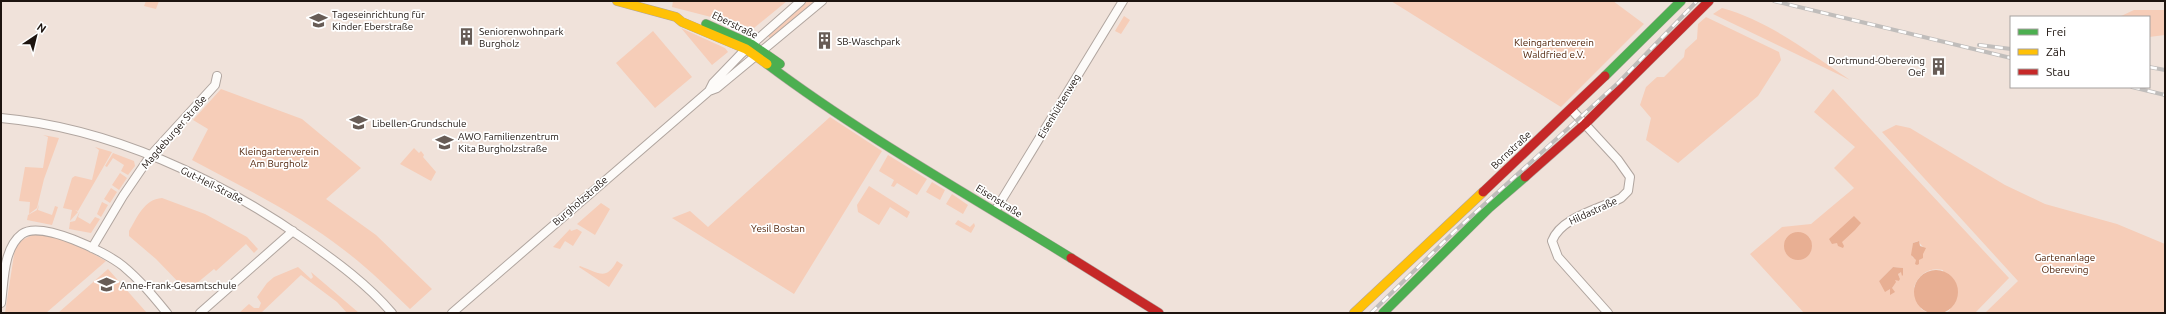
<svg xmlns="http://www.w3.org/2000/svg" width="2166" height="314" font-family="Ubuntu,sans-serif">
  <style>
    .green { fill: #f6cdb8; fill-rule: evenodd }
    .water { fill: #e8af93 }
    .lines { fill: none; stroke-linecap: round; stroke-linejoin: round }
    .street-casing { stroke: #b0a59f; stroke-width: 10 }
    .fast-casing { stroke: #b0a59f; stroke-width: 10 }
    .slow-casing { stroke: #b0a59f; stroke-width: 10 }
    .jam-casing { stroke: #b0a59f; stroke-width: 10 }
    .street { stroke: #fdfbf9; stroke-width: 8 }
    .fast { stroke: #4caf50; stroke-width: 9 }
    .slow { stroke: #ffc107; stroke-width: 9 }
    .jam { stroke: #c62828; stroke-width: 9 }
    .rail-casing { stroke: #c0bdbb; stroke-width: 4 }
    .rail { stroke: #fff; stroke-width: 2.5; stroke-dasharray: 8; stroke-linecap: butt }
    .labels { text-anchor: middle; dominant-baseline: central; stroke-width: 3.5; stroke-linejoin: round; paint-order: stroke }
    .poi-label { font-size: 10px; fill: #1d140f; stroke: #fff; text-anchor: start }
    .street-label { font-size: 10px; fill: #1d140f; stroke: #fff }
    .park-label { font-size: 10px; fill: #4b1c01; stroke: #fff }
  </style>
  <rect width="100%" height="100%" fill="#f0e2da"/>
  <path class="green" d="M146 1H159L156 9 144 6Z
    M673 1H787L754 28 672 7Z
    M806 1H816L771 39 766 34Z
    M1391 1H1613L1644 24 1561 107Z
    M1722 8C1769 21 1810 53 1850 80L1713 14Z
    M2134 10H2165V35L2149 37V17H2119Z
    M1124 16 1130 20 1121 34 1115 31Z
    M1706 17 1779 52 1781 60 1758 96 1678 163 1646 140 1651 118 1640 105 1646 87 1657 77H1664L1684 57 1685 50 1697 39 1698 24Z
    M681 28 725 48 728 52 712 65Z
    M653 31 692 77 655 108 616 63Z
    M221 89 302 119 361 168 326 199 376 235 432 289 410 309C389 289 368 268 344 250 298 214 244 188 192 160L208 129 193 120Z
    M1833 89 2009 278 1975 313H1946L1950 310 1943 270C1929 267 1919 274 1914 287L1921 309 1928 313H1804L1750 254 1782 227 1811 224 1854 188 1834 168 1855 147 1814 112ZM1809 237C1814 247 1812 254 1802 259ZM1918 241 1923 247 1919 260 1912 257 1913 243ZM1893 267 1903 268 1898 274 1900 279 1899 281 1895 279 1892 288 1879 281Z
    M830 117 882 151 794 294 672 218 690 211 708 227Z
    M1896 125 1910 128 2005 185 2045 204 2117 224 2165 244V313H1985L2018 281 1882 132Z
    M43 135 59 138 44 179 37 208 29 214 30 202 19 201 25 167 43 168 48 137Z
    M95 147 112 152 78 211 75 210 78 212 70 221 72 210 63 208 72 178 75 176 92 180 99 150Z
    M414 148 419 153 421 151 424 155 423 157 436 172 431 181 400 164Z
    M113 153 134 161 135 166 128 175 121 171 124 165 113 158 107 167 105 166Z
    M888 155 927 179 917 195 897 183 894 187 891 186 894 180 879 171Z
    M120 173 127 178 119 190 112 185Z
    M932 182 945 190 940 200 926 192Z
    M869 186 910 212 907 218 890 207 879 225 858 212 857 205Z
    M111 188 117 192 110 203 104 199Z
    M952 194 968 205 963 214 946 204Z
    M162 198 205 214 247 237 258 249 254 253 246 244 216 271 214 269 191 288 185 289 156 259 129 236V231C137 218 144 199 162 198Z
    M102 202 108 205 101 217 97 214Z
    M601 203 610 209 595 235 577 224Z
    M39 204 38 210 52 215 55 206 58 207 52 225 27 220 28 215 37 210Z
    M80 211 78 217 90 224 95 217 100 219 91 233 69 229 70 222 75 221Z
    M958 220 970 227 974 223 975 226 971 233 955 224Z
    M570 229 571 231 577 229 582 232 573 246 565 241 560 249 553 247Z
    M34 234C58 234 85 249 106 261L46 313H5L15 248 20 241Z
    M617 261 623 265 609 287 579 267 580 266C599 273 606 281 617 261Z
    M298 267 311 279 313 277 311 272 359 313H347L337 302 301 275 261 313H239L249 304 254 308H259L261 303 257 297 267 283 274 277Z
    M108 269 147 313H58Z"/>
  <path class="water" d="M1854 216 1861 223 1855 230 1842 242 1844 246 1843 248 1838 246 1837 243 1832 244 1829 239Z
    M1784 246a14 14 0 1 1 28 0a14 14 0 1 1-28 0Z
    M1919 241 1920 246 1926 248 1923 254V258L1919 260V264L1917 265 1915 264 1916 260 1911 255 1913 243Z
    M1893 267 1903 268V275L1902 276 1901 272 1898 274 1900 279 1899 281 1895 280 1896 282 1892 288 1895 292 1890 295V289L1885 292 1879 281Z
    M1914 292a22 22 0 1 1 44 0a22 22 0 1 1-44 0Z"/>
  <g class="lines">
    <defs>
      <path id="street" d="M709 91 713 83 741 54 801 1
        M1571 109 1618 160 1630 177 1628 191 1621 198C1600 209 1561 217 1552 241L1558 257 1608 313
        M1 118C111 128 217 178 307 241 337 262 368 285 392 313
        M995 211 1123 1
        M92 248 123 196 151 155 215 85 217 76
        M1 303C4 282 3 248 22 234 41 220 106 252 123 266 140 280 153 296 167 313
        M200 313 293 231
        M452 313 709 91 717 88 822 1"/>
      <path id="fast" d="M706 24 751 44 780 64
        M767 64C863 136 969 195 1071 258
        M1605 76 1681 1
        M1383 313 1489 208 1525 177"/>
      <path id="slow" d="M617 1 676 17 682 22 746 49 767 64
        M1354 313 1483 192"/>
      <path id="jam" d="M1525 177 1585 124 1709 1
        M1483 192 1605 76
        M1071 258 1159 313"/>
    </defs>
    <use href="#street" class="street-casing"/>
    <use href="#fast" class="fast-casing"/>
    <use href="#slow" class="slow-casing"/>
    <use href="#jam" class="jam-casing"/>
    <use href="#street" class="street"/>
    <use href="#fast" class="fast"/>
    <use href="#slow" class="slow"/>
    <use href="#jam" class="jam"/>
    <defs>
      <path id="rail" d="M1774 1 2011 58
        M1979 45 2011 49
        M2149 67 2165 70
        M2132 87 2165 95
        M1371 313 1455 231 1618 83 1697 1"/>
    </defs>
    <use href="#rail" class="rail-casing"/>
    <use href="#rail" class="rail"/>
  </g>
  <defs>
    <symbol id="school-bare" viewBox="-9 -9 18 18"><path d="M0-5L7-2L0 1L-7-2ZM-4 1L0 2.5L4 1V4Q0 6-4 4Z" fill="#675c56" stroke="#fff" stroke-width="2.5" paint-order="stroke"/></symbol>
    <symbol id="building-bare" viewBox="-9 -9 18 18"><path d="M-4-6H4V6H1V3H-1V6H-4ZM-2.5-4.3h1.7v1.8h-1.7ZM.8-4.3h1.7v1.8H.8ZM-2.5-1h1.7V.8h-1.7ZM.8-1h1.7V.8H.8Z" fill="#675c56" stroke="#fff" stroke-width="2.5" paint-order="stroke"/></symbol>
  </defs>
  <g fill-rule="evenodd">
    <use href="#school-bare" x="306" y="8" width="25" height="25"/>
    <use href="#building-bare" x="454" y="24" width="25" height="25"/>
    <use href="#building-bare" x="812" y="28" width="25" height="25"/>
    <use href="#building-bare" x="1926" y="54" width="25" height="25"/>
    <use href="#school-bare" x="346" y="110" width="25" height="25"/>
    <use href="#school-bare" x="432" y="130" width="25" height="25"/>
    <use href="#school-bare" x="94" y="272" width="25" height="25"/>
  </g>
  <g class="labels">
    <g class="poi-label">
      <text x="332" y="14">Tageseinrichtung für<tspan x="332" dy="12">Kinder Eberstraße</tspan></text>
      <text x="479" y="31">Seniorenwohnpark<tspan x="479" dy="12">Burgholz</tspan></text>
      <text x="837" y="41">SB-Waschpark</text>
      <text x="1925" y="60" text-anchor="end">Dortmund-Obereving<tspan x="1925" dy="12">Oef</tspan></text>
      <text x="372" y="123">Libellen-Grundschule</text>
      <text x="458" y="136">AWO Familienzentrum<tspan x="458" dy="12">Kita Burgholzstraße</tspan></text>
      <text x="120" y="285">Anne-Frank-Gesamtschule</text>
    </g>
    <g class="street-label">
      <text transform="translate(735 25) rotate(26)">Eberstraße</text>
      <text transform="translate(1059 106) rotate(-59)">Eisenhüttenweg</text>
      <text transform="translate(174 132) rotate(-49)">Magdeburger Straße</text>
      <text transform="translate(1511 150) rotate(-43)">Bornstraße</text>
      <text transform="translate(212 185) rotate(27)">Gut-Heil-Straße</text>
      <text transform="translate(580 201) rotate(-41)">Burgholzstraße</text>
      <text transform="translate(999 201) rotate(32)">Eisenstraße</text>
      <text transform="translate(1593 211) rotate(-25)">Hildastraße</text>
    </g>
    <g class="park-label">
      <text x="1554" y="42">Kleingartenverein<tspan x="1554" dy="12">Waldfried e.V.</tspan></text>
      <text x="279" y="151">Kleingartenverein<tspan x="279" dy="12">Am Burgholz</tspan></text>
      <text x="778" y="228">Yesil Bostan</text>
      <text x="2065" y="257">Gartenanlage<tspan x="2065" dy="12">Obereving</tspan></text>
    </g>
  </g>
  <rect width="2166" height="314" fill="none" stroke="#1d140f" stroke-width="4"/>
  <rect x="2010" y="16" width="140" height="72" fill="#ffffff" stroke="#a5a19f"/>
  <rect x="2018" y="29" width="20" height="6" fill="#4caf50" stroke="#a5a19f"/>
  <text x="2046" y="36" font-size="12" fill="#1d140f">Frei</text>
  <rect x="2018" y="49" width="20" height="6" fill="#ffc107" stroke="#a5a19f"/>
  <text x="2046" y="56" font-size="12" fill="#1d140f">Zäh</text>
  <rect x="2018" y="69" width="20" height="6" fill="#c62828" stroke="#a5a19f"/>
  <text x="2046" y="76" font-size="12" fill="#1d140f">Stau</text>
  <g transform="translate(36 36) rotate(35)" stroke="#ffffff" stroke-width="3" paint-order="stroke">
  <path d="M0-3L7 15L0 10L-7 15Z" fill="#1d140f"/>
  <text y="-6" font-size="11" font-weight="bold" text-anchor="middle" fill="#1d140f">N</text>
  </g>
</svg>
